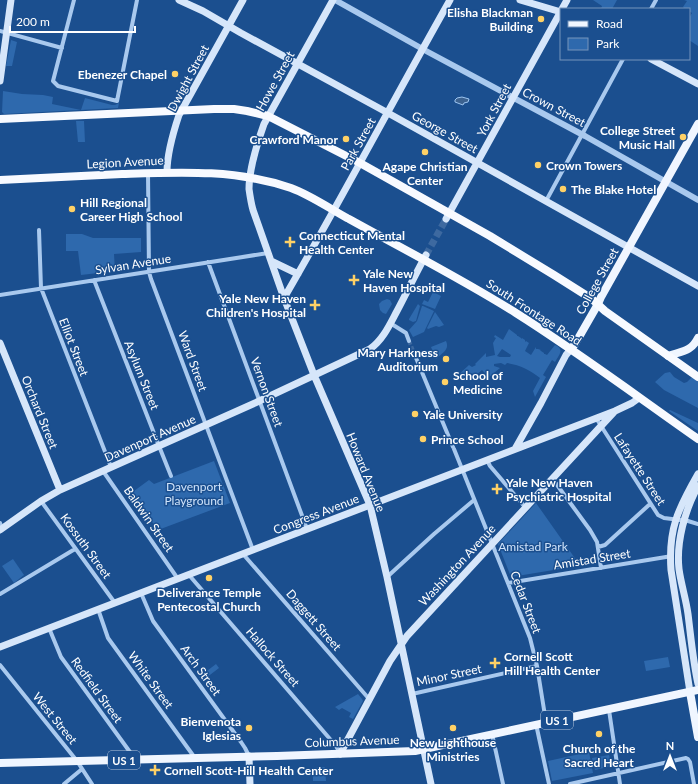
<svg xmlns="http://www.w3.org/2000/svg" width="698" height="784" font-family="Lato,sans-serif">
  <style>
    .green { fill: #2e69ad; fill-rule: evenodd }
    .water { fill: #3c6290; stroke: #9cc4f0 }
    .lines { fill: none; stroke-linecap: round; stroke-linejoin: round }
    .minor-tunnel { stroke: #3d69a0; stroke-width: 4; stroke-dasharray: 4 2; stroke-linecap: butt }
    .secondary-tunnel { stroke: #3d69a0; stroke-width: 7; stroke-dasharray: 7 3.5; stroke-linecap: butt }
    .minor { stroke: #a9c9ee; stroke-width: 4 }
    .tertiary { stroke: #a9c9ee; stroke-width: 6 }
    .secondary { stroke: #d6e6fa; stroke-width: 7 }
    .primary { stroke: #f0f6ff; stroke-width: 8 }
    .trunk { stroke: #f8faff; stroke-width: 8 }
    .poi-dot { fill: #ffd166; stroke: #1b4f8f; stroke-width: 1.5 }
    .labels { text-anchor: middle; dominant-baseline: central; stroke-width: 3; stroke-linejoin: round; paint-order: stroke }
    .shield { fill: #1b4f8f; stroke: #bbcadd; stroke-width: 1 }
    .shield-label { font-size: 11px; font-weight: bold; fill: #fff }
    .poi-label { font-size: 12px; font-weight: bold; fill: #fff; stroke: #1b4f8f; text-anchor: start }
    .street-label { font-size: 12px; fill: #fff; stroke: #1b4f8f }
    .park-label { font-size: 12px; fill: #cfe3fa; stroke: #1b4f8f }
  </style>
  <rect width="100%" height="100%" fill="#1b4f8f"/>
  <path class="green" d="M593 0H617L612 9H601L602 6Z
    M684 0H698V46L689 40V18L692 13 689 11V9H685L683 7 687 1Z
    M11 40 17 42 12 66H6Z
    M3 91 22 94 43 95 53 97 52 104 81 110 85 98 112 105H115L119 103 118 108 4 114 2 112Z
    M76 121H84L85 142H78Z
    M66 234H82L93 238H141V252L114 254 115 271 81 275 78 251H66Z
    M433 292 441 296 435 309 422 304 424 300 428 302Z
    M387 299 390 300 392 304 386 314 383 313 380 310 379 304 382 301Z
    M418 304 420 306 416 321 413 322 409 320V319Z
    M422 306H423L434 311 424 332 413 337 409 330 417 321Z
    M435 312 444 325 439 327 436 326 428 329 427 328Z
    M509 329 517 335V336H518L521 338V339L522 338 525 340V342L526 341 529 343 525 351 531 355 536 347V349H538L541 350 540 351H541L544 353V354H545L547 355 555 345C565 349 559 355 555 362L552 360 543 375 546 377 535 397 533 391 540 378C530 370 520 365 507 363L505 365 501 363 494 364V366L500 368 489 377 482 370 470 380 459 378 457 376 469 365 472 367 476 365 475 364 486 353V357L495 355 493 343 496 338 494 337 495 335 503 340ZM502 349 511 355 510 357H500L497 356Z
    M446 341C450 350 442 353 436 359L431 347Z
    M670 372 674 377 684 383 687 382 692 377 698 382V408L664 390 655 382 665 373Z
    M670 410 698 423V431L669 411Z
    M214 461 230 503 158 530 132 495 128 492 123 491 131 486 134 491 149 480 154 484Z
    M536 503 579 564 578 566 511 577 498 544Z
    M13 559 24 575 14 583 2 566Z
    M668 657 670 667 646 671 644 661Z
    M216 664 219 668 202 681 199 677Z
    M358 694 362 699 363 701 353 719 349 717 351 713 342 708 339 710 335 707Z
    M589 752 593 773 552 781 548 761Z
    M609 755 612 766 595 770 592 758Z
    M325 767 326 781H313V768Z"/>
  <path class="water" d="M462 97 469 99 468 102 464 103 463 105 455 102V100L457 98Z"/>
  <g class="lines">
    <path class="minor-tunnel" d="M409 341 414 353"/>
    <path class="secondary-tunnel" d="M426 255 446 219"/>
    <path class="minor" d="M74 0 53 81 58 86 117 101 137 0
      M651 9 656 0
      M0 31 62 48
      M148 173 149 272 151 279 253 550
      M546 201 623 59
      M39 230 41 288 111 467
      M208 262 307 529
      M94 280 159 446 171 476
      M0 295 268 253
      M390 323 406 333 409 341
      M414 353 453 447
      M596 418 658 515 664 518 688 521 698 524
      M454 449 530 638 537 666 546 722
      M487 460 490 466 525 507
      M103 471 178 579
      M552 478 590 530 597 542 601 568
      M41 501 115 603
      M0 523 2 529
      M598 547 605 545 650 504
      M243 554 370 700
      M189 575 336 746 340 753
      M387 577 434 534 474 500
      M508 583 672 556
      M141 593 153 621 241 742 245 748 249 756
      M0 594 75 549
      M98 609 108 638 195 758
      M49 628 61 657 135 759
      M0 665 77 761 92 784
      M412 694 537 666
      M609 710 620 784
      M536 724 549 784
      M492 734 503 784
      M64 784 82 769
      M570 784 686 758 688 759 690 762 694 784"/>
    <path class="tertiary" d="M335 0 428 52 585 136 698 200"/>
    <path class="secondary" d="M179 0 203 11 241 33 388 113 698 286
      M333 0 264 124C258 141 249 171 249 189 250 196 251 203 253 210L284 298 314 375 370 505 387 577 431 784
      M520 0 561 12
      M562 9 567 0
      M651 59 698 84
      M0 81 11 0
      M167 172C167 153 173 133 179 115L243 0
      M446 219 561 11
      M271 261 298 274
      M284 298C341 200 394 99 450 0
      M0 343 60 490
      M515 449 541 403 566 355 571 349
      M698 486C685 510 676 542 679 569 681 584 686 599 688 614 691 638 693 661 698 684
      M0 530 41 501 60 490 255 403 370 349C383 340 390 324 397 311 407 292 416 273 426 255
      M0 647 615 411 632 403 639 398
      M690 692 671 570C668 529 678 509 698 474
      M340 754 390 661 407 636 614 412
      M249 756 250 784"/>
    <path class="primary" d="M571 349 575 344 598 304 601 297 698 124
      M668 356C682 351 691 352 698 338
      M690 692 698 737
      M0 763 277 756 415 751 698 690"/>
    <path class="trunk" d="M0 119 214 109H234L247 111 268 116 360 163 490 236 554 275 592 299 605 311 698 377
      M0 180C41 178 81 176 122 174 180 172 235 169 291 188 310 195 329 208 347 218
      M349 219C405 250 462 279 516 313 578 352 638 397 698 439"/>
  </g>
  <g class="poi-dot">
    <circle cx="541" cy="19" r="4"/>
    <circle cx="175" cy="74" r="4"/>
    <circle cx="683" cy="137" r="4"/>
    <circle cx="346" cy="139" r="4"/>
    <circle cx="425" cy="152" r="4"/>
    <circle cx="538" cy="165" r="4"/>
    <circle cx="563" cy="189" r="4"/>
    <circle cx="72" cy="209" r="4"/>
    <path d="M288 236h4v4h4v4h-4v4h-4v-4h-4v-4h4z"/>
    <path d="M352 274h4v4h4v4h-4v4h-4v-4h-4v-4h4z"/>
    <path d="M313 299h4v4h4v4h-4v4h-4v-4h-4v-4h4z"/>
    <circle cx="446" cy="359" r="4"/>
    <circle cx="445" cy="382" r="4"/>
    <circle cx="415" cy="414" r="4"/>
    <circle cx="423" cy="439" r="4"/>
    <path d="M495 483h4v4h4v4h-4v4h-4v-4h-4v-4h4z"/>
    <circle cx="209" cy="578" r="4"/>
    <path d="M493 657h4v4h4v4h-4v4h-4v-4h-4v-4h4z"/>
    <circle cx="249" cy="728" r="4"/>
    <circle cx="453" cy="728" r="4"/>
    <circle cx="599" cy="734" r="4"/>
    <path d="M153 764h4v4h4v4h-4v4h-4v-4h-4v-4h4z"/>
  </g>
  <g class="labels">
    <g class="shield">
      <rect x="541" y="711" width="32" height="18" rx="3"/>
      <rect x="108" y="751" width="32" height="18" rx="3"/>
    </g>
    <g class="shield-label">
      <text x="557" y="720">US 1</text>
      <text x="124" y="760">US 1</text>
    </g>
    <g class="poi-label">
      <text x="533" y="12" text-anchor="end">Elisha Blackman<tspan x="533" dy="14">Building</tspan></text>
      <text x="167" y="74" text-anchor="end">Ebenezer Chapel</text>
      <text x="675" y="130" text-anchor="end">College Street<tspan x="675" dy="14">Music Hall</tspan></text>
      <text x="338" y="139" text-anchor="end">Crawford Manor</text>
      <text x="546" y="165">Crown Towers</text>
      <text x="425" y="166" text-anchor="middle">Agape Christian<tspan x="425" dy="14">Center</tspan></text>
      <text x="571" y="189">The Blake Hotel</text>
      <text x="80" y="202">Hill Regional<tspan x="80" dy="14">Career High School</tspan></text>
      <text x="299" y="235">Connecticut Mental<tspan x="299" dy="14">Health Center</tspan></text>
      <text x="363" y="273">Yale New<tspan x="363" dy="14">Haven Hospital</tspan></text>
      <text x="306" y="298" text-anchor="end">Yale New Haven<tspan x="306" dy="14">Children's Hospital</tspan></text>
      <text x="438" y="352" text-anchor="end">Mary Harkness<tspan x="438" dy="14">Auditorium</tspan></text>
      <text x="453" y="375">School of<tspan x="453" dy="14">Medicine</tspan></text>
      <text x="423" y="414">Yale University</text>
      <text x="431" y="439">Prince School</text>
      <text x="506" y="482">Yale New Haven<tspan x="506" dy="14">Psychiatric Hospital</tspan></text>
      <text x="209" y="592" text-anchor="middle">Deliverance Temple<tspan x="209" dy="14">Pentecostal Church</tspan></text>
      <text x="504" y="656">Cornell Scott<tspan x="504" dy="14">Hill Health Center</tspan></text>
      <text x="241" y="721" text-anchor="end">Bienvenota<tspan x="241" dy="14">Iglesias</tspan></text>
      <text x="453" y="742" text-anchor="middle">New Lighthouse<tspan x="453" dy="14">Ministries</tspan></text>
      <text x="599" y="748" text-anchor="middle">Church of the<tspan x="599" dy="14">Sacred Heart</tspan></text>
      <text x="164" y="770">Cornell Scott-Hill Health Center</text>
    </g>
    <g class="street-label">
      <text transform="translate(188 78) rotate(-62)">Dwight Street</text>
      <text transform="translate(275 81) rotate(-61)">Howe Street</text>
      <text transform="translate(554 107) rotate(28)">Crown Street</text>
      <text transform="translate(494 110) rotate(-62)">York Street</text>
      <text transform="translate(445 132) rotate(29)">George Street</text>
      <text transform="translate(358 144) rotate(-61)">Park Street</text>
      <text transform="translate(125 162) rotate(-3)">Legion Avenue</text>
      <text transform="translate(133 264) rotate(-9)">Sylvan Avenue</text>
      <text transform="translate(597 281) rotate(-61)">College Street</text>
      <text transform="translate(534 312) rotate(33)">South Frontage Road</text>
      <text transform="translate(74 347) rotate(69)">Elliot Street</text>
      <text transform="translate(193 361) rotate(70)">Ward Street</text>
      <text transform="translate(142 375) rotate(68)">Asylum Street</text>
      <text transform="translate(267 392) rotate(70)">Vernon Street</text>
      <text transform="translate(40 412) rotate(68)">Orchard Street</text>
      <text transform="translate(150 438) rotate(-24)">Davenport Avenue</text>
      <text transform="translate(640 469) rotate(57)">Lafayette Street</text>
      <text transform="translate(366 472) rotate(68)">Howard Avenue</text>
      <text transform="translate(316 514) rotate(-21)">Congress Avenue</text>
      <text transform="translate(149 519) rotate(55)">Baldwin Street</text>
      <text transform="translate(86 546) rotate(54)">Kossuth Street</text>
      <text transform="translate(592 559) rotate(-9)">Amistad Street</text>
      <text transform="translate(457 565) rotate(-47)">Washington Avenue</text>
      <text transform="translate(526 602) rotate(69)">Cedar Street</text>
      <text transform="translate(314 620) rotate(49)">Daggett Street</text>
      <text transform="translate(273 657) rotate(49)">Hallock Street</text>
      <text transform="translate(201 670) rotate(54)">Arch Street</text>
      <text transform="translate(449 675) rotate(-12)">Minor Street</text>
      <text transform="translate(151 680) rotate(54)">White Street</text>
      <text transform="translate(97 690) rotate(54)">Redfield Street</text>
      <text transform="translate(55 718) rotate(51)">West Street</text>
      <text transform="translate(352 741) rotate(-2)">Columbus Avenue</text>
    </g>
    <g class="park-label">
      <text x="194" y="486">Davenport<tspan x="194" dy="14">Playground</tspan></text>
      <text x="533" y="546">Amistad Park</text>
    </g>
  </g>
  <rect x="560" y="8" width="130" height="52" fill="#1b4f8f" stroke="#7695bc"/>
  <rect x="568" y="21" width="20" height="6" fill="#f0f6ff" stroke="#7695bc"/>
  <text x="596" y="28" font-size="12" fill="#ffffff">Road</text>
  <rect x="568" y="38" width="20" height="12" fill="#2e69ad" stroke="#7695bc"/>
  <text x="596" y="48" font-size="12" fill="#ffffff">Park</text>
  <g transform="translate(670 756)" stroke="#1b4f8f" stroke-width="3" paint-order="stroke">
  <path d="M0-3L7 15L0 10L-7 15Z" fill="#ffffff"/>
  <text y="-6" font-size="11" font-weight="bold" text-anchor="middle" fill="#ffffff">N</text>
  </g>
  <path d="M10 26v6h125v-6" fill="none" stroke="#ffffff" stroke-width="2"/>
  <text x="16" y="26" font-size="12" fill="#ffffff" stroke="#1b4f8f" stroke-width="3" paint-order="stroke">200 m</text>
</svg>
